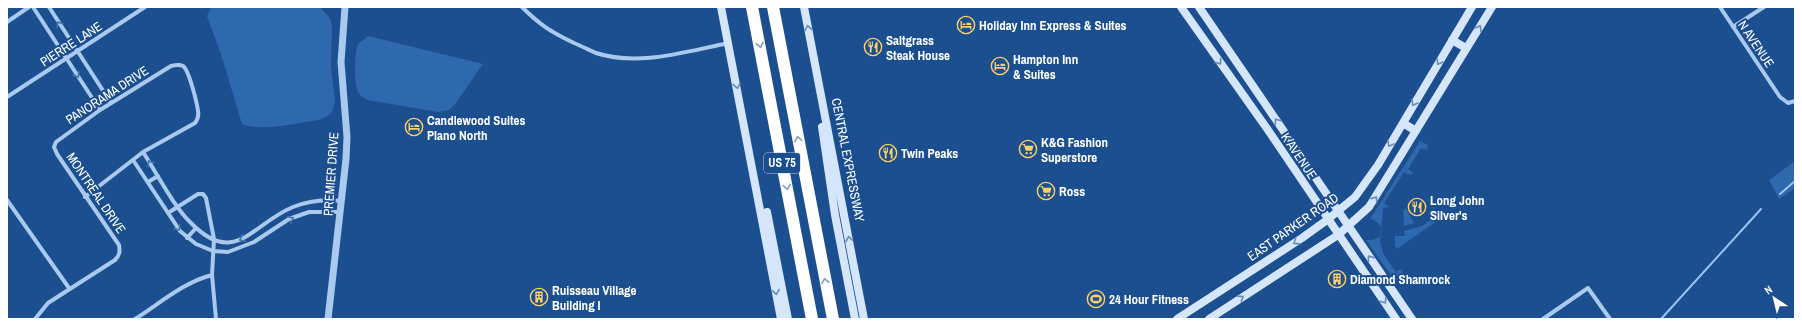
<svg xmlns="http://www.w3.org/2000/svg" width="1802" height="326" font-family="'Archivo Narrow',sans-serif">
  <style>
    .green { fill: #2e69ad }
    .lines { fill: none; stroke-linecap: round; stroke-linejoin: round }
    .stream { stroke: #9cc4f0; stroke-width: 2 }
    .minor { stroke: #a9c9ee; stroke-width: 4 }
    .tertiary { stroke: #a9c9ee; stroke-width: 7 }
    .secondary { stroke: #d6e6fa; stroke-width: 8 }
    .motorway { stroke: #fff; stroke-width: 12 }
    .oneway { stroke: #4674ac }
    .oneway2 { stroke: #668bba }
    .oneway3 { stroke: #829ec1 }
    .labels { text-anchor: middle; dominant-baseline: central; stroke-width: 4; stroke-linejoin: round; paint-order: stroke }
    .shield { fill: #1b4f8f; stroke: #bbcadd; stroke-width: 1 }
    .shield-label { font-size: 12px; font-weight: bold; fill: #fff }
    .poi-label { font-size: 13px; font-weight: bold; fill: #fff; stroke: #1b4f8f; text-anchor: start }
    .street-label { font-size: 13px; fill: #fff; stroke: #1b4f8f }
  </style>
  <rect width="100%" height="100%" fill="#1b4f8f"/>
  <path class="green" d="M211 7H320L330 18 332 26 331 66 335 102 332 112 326 117 318 120C297 123 261 132 242 124L220 51 209 22 207 16Z
    M368 36 483 64 456 103 449 110 438 112 368 100C364 98 360 96 358 92 354 83 354 54 358 44Z
    M1420 141 1428 145 1427 150 1421 148 1408 169 1413 173 1410 175 1404 172 1384 203 1389 207 1383 208 1380 243 1384 255 1396 272 1400 269 1403 272 1402 276 1395 281 1366 240H1372L1380 237 1381 226 1374 220 1370 219Z
    M1795 161V188L1779 199 1769 180Z
    M1420 188 1441 218 1397 249 1395 246V236H1405L1404 231 1422 226 1437 215Z
    M1406 208 1414 223 1404 226 1403 211Z"/>
  <g class="lines">
    <path class="stream" d="M1780 194 1795 181
      M1661 319 1761 209"/>
    <path class="minor" d="M33 7 100 110
      M49 7 111 103
      M522 7C540 25 551 32 574 43 581 46 589 50 596 53 639 67 687 51 729 43
      M1720 7 1780 97 1788 103 1795 101
      M7 22 29 7
      M1733 27 1764 7
      M7 97 145 7
      M143 152C156 172 174 207 191 223 235 268 253 223 293 207 308 201 325 199 341 201
      M133 160 180 231 196 244 213 251 228 252 254 242 289 219 309 212H340
      M148 182 158 176
      M7 200 69 288
      M168 213 198 194H203L206 198 214 239 212 275 216 319
      M187 238 196 228
      M35 319 48 303 115 260C120 255 120 251 119 245L57 154 54 147 56 142 100 110 171 66C175 65 179 64 183 66 189 70 197 103 198 111 199 116 198 119 195 123L143 152 85 197
      M135 319C159 304 184 282 212 275
      M1543 319 1588 288 1610 319"/>
    <path class="tertiary" d="M328 319 346 159 347 137 341 62 345 7"/>
    <path class="secondary" d="M721 7 781 319
      M804 7 864 319
      M1181 7 1268 130 1396 319
      M1199 7 1412 319
      M1452 40 1466 48
      M1403 123 1416 131
      M822 127 835 215 855 319
      M767 212 788 319
      M1177 319 1302 238 1327 220 1355 197 1378 165 1472 7
      M1209 319 1338 235 1369 207 1492 7"/>
    <path class="motorway" d="M752 7 812 319
      M773 7 833 319"/>
  </g>
  <defs><path id="oneway-chevron" d="M-2-3.5L2.5 0L-2 3.5" fill="none" stroke-width="1.6" stroke-linecap="round" stroke-linejoin="round"/></defs>
  <g class="oneway">
    <use href="#oneway-chevron" transform="translate(59 24) rotate(-123)"/>
    <use href="#oneway-chevron" transform="translate(77 75) rotate(57)"/>
    <use href="#oneway-chevron" transform="translate(150 163) rotate(-123)"/>
    <use href="#oneway-chevron" transform="translate(291 219) rotate(-26)"/>
    <use href="#oneway-chevron" transform="translate(178 228) rotate(54)"/>
    <use href="#oneway-chevron" transform="translate(242 239) rotate(155)"/>
  </g>
  <g class="oneway2">
    <use href="#oneway-chevron" transform="translate(808 28) rotate(-101)"/>
    <use href="#oneway-chevron" transform="translate(1479 28) rotate(-59)"/>
    <use href="#oneway-chevron" transform="translate(1219 62) rotate(55)"/>
    <use href="#oneway-chevron" transform="translate(1439 62) rotate(121)"/>
    <use href="#oneway-chevron" transform="translate(737 86) rotate(79)"/>
    <use href="#oneway-chevron" transform="translate(1414 103) rotate(121)"/>
    <use href="#oneway-chevron" transform="translate(1277 121) rotate(-124)"/>
    <use href="#oneway-chevron" transform="translate(1390 144) rotate(119)"/>
    <use href="#oneway-chevron" transform="translate(1375 199) rotate(-55)"/>
    <use href="#oneway-chevron" transform="translate(849 239) rotate(-101)"/>
    <use href="#oneway-chevron" transform="translate(1296 242) rotate(147)"/>
    <use href="#oneway-chevron" transform="translate(1370 258) rotate(-125)"/>
    <use href="#oneway-chevron" transform="translate(776 292) rotate(80)"/>
    <use href="#oneway-chevron" transform="translate(1241 298) rotate(-33)"/>
    <use href="#oneway-chevron" transform="translate(1384 301) rotate(56)"/>
  </g>
  <g class="oneway3">
    <use href="#oneway-chevron" transform="translate(760 45) rotate(79)"/>
    <use href="#oneway-chevron" transform="translate(798 139) rotate(-101)"/>
    <use href="#oneway-chevron" transform="translate(787 187) rotate(79)"/>
    <use href="#oneway-chevron" transform="translate(825 281) rotate(-101)"/>
  </g>
  <defs>
    <symbol id="hotel-ring" viewBox="-11 -11 22 22"><circle r="9.5" fill="#1b4f8f" stroke="#ffd166" stroke-width="1.5"/><path d="M-6-4.5h1.5V1H6V5H4.5V3h-9V5H-6ZM-4 0a1.8 1.8 0 1 1 3.6 0ZM.5 0V-2.5h3Q6-2.5 6 0Z" fill="#ffd166"/></symbol>
    <symbol id="restaurant-ring" viewBox="-11 -11 22 22"><circle r="9.5" fill="#1b4f8f" stroke="#ffd166" stroke-width="1.5"/><path d="M-5-6h1v4h1v-4h1v4h1v-4h1v5L-1.5 .5V6h-2V.5L-5-1ZM5-6V6H3V1.5H1.5Q1.5-4 5-6Z" fill="#ffd166"/></symbol>
    <symbol id="supermarket-ring" viewBox="-11 -11 22 22"><circle r="9.5" fill="#1b4f8f" stroke="#ffd166" stroke-width="1.5"/><path d="M-6-5.5h2.5l.6 2H6L4.5 2H-2.5L-4.4-4H-6ZM-1.5 3.2a1.3 1.3 0 1 0 .1 0ZM3 3.2a1.3 1.3 0 1 0 .1 0Z" fill="#ffd166"/></symbol>
    <symbol id="building-ring" viewBox="-11 -11 22 22"><circle r="9.5" fill="#1b4f8f" stroke="#ffd166" stroke-width="1.5"/><path d="M-4-6H4V6H1V3H-1V6H-4ZM-2.5-4.3h1.7v1.8h-1.7ZM.8-4.3h1.7v1.8H.8ZM-2.5-1h1.7V.8h-1.7ZM.8-1h1.7V.8H.8Z" fill="#ffd166"/></symbol>
    <symbol id="stadium-ring" viewBox="-11 -11 22 22"><circle r="9.5" fill="#1b4f8f" stroke="#ffd166" stroke-width="1.5"/><path d="M0-5a6.5 5 0 1 0 0 10a6.5 5 0 1 0 0-10ZM-3.5-1.8h7v3.6h-7Z" fill="#ffd166"/></symbol>
  </defs>
  <g fill-rule="evenodd">
    <use href="#hotel-ring" x="956" y="15" width="20" height="20"/>
    <use href="#restaurant-ring" x="863" y="37" width="20" height="20"/>
    <use href="#hotel-ring" x="990" y="56" width="20" height="20"/>
    <use href="#hotel-ring" x="404" y="117" width="20" height="20"/>
    <use href="#supermarket-ring" x="1018" y="139" width="20" height="20"/>
    <use href="#restaurant-ring" x="878" y="143" width="20" height="20"/>
    <use href="#supermarket-ring" x="1036" y="181" width="20" height="20"/>
    <use href="#restaurant-ring" x="1407" y="197" width="20" height="20"/>
    <use href="#building-ring" x="1327" y="269" width="20" height="20"/>
    <use href="#building-ring" x="529" y="287" width="20" height="20"/>
    <use href="#stadium-ring" x="1086" y="289" width="20" height="20"/>
  </g>
  <g class="labels">
    <rect class="shield" x="764" y="153" width="36" height="20" rx="3"/>
    <g class="shield-label">
      <text x="782" y="163">US 75</text>
    </g>
    <g class="poi-label">
      <text x="979" y="25">Holiday Inn Express &amp; Suites</text>
      <text x="886" y="40">Saltgrass<tspan x="886" dy="15">Steak House</tspan></text>
      <text x="1013" y="59">Hampton Inn<tspan x="1013" dy="15">&amp; Suites</tspan></text>
      <text x="427" y="120">Candlewood Suites<tspan x="427" dy="15">Plano North</tspan></text>
      <text x="1041" y="142">K&amp;G Fashion<tspan x="1041" dy="15">Superstore</tspan></text>
      <text x="901" y="153">Twin Peaks</text>
      <text x="1059" y="191">Ross</text>
      <text x="1430" y="200">Long John<tspan x="1430" dy="15">Silver's</tspan></text>
      <text x="1350" y="279">Diamond Shamrock</text>
      <text x="552" y="290">Ruisseau Village<tspan x="552" dy="15">Building I</tspan></text>
      <text x="1109" y="299">24 Hour Fitness</text>
    </g>
    <g class="street-label">
      <text transform="translate(71 44) rotate(-33)">PIERRE LANE</text>
      <text transform="translate(1756 44) rotate(56)">N AVENUE</text>
      <text transform="translate(107 95) rotate(-33)">PANORAMA DRIVE</text>
      <text transform="translate(1299 156) rotate(56)">K AVENUE</text>
      <text transform="translate(848 160) rotate(79)">CENTRAL EXPRESSWAY</text>
      <text transform="translate(331 174) rotate(-86)">PREMIER DRIVE</text>
      <text transform="translate(96 193) rotate(56)">MONTREAL DRIVE</text>
      <text transform="translate(1293 227) rotate(-35)">EAST PARKER ROAD</text>
    </g>
  </g>
  <rect width="1802" height="326" fill="none" stroke="#ffffff" stroke-width="16"/>
  <g transform="translate(1774 298) rotate(325)" stroke="#1b4f8f" stroke-width="3" paint-order="stroke">
  <path d="M0-3L7 15L0 10L-7 15Z" fill="#ffffff"/>
  <text y="-6" font-size="11" font-weight="bold" text-anchor="middle" fill="#ffffff">N</text>
  </g>
</svg>
